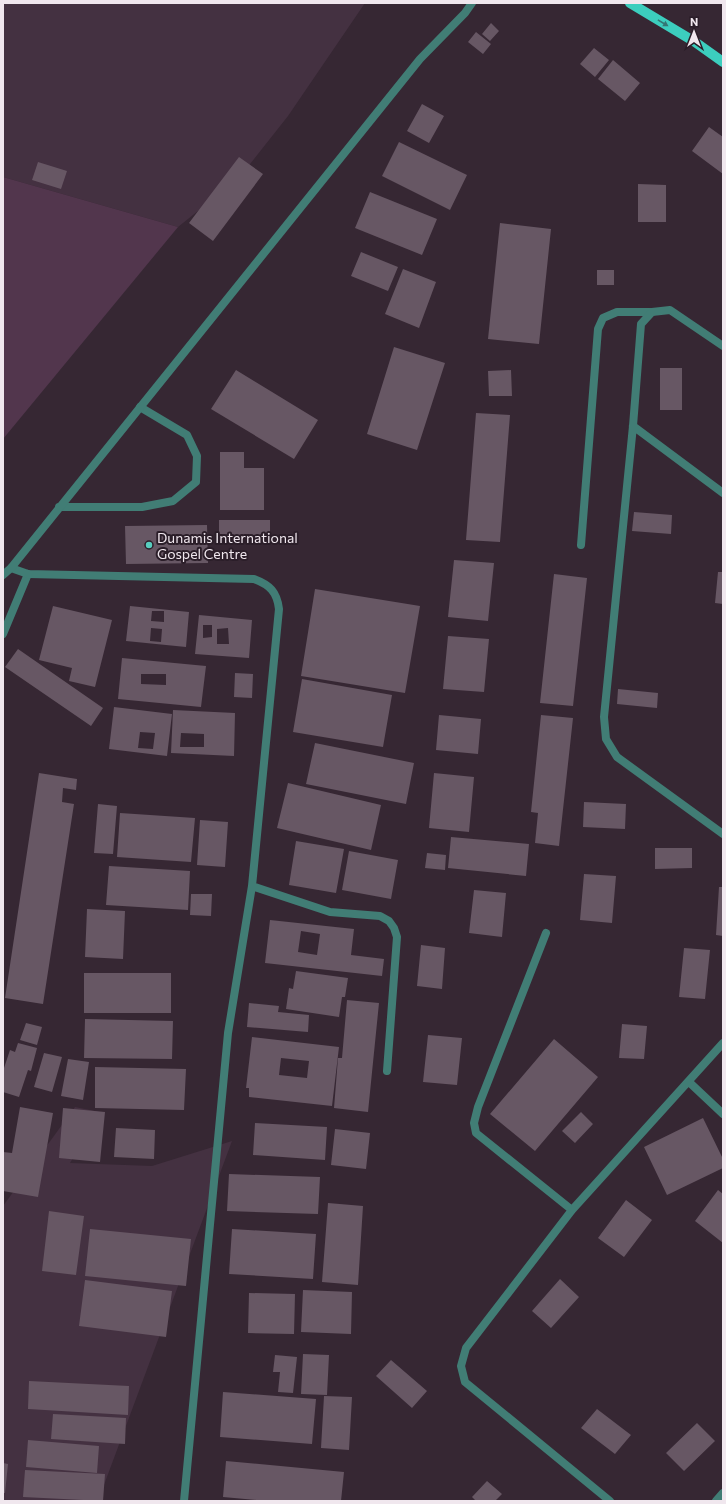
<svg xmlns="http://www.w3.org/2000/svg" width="726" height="1504" font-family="Commissioner,sans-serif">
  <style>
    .built { fill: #443141 }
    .green { fill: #52364d }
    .building { fill: #675764; fill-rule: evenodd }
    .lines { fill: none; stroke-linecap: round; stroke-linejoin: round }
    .service { stroke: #417d75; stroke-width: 8 }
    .minor { stroke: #417d75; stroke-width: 8 }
    .tertiary { stroke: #417d75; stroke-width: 8 }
    .primary { stroke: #3ccebe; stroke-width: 10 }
    .oneway { fill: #347674 }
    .poi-dot { fill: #58cebf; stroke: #2b1e29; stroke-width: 1.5 }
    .labels { text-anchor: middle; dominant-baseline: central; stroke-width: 4; stroke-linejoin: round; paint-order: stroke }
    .poi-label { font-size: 14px; fill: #f0e7ee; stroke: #2b1e29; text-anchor: start }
  </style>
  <rect width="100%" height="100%" fill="#362733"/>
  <path class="built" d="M3 3H365L288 116 239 178 178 227 3 177Z
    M75 1107 100 1112 70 1163 152 1166 232 1141 98 1501H3V1206Z"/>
  <path class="green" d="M3 177 178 227 3 439Z"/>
  <path class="building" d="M491 23 499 31 490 41 482 34Z
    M476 32 491 44 483 54 468 42Z
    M594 48 609 60 595 77 580 64Z
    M613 60 640 83 625 101 598 79Z
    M422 104 444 116 429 143 407 131Z
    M709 127 723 137V174L692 151Z
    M399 142 467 175 450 210 382 176Z
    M239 157 263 174 213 241 189 223Z
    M38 162 67 171 61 189 32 180Z
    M638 184 666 185V222H638Z
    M370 192 437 219 422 255 355 228Z
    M500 223 551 229 539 344 488 339Z
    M361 252 398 267 388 291 351 276Z
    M403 269 436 282 419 328 385 314Z
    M597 270H614V285H597Z
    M394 347 445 363 417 450 367 434Z
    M660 368H682V410H660Z
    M236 370 318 420 294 459 211 409Z
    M511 370 512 396H489L488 371Z
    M476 413 510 415 500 542 466 540Z
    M220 452H244V468H264V510H220Z
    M634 512 672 515 671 534 632 531Z
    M219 520H270V539H219Z
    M207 525 208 563 126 564 125 526Z
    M454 560 494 563 488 621 448 617Z
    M718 572H723V604L715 603Z
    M554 574 587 578 573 706 540 703Z
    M315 589 420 606 405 693 301 676Z
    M53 606 112 620 95 687 69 681 72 668 39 660Z
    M130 606 189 612 186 647 126 641ZM152 611H164V622L151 621ZM151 628 162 629 161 642 150 641Z
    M199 615 252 620 249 658 195 654ZM203 625H212V637L203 638ZM228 628 229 644H217V629Z
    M448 636 489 639 484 692 443 689Z
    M18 649 103 708 91 726 5 667Z
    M122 658 206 666 201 707 118 699ZM141 674H166V685L141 684Z
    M235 673 253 674 252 698 234 697Z
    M302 679 392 695 383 747 293 732Z
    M618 689 658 693 657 708 617 704Z
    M114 707 172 714 167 756 109 749ZM140 732 155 733 153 749 138 748Z
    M173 710 235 713 234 756 171 753ZM181 733 204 734V747H180Z
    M439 715 481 719 478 754 436 750Z
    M541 715 573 718 559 846 535 843 538 813 531 812Z
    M315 743 414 763 406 804 306 784Z
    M39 773 77 779 76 790 63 788 62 802 74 804 43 1004 5 998Z
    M434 773 474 777 469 832 429 828Z
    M288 783 381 805 371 850 277 828Z
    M584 802 626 804 625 829 583 827Z
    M98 804 117 806 113 854 94 853Z
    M120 813 195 818 191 862 117 857Z
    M200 820 228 822 225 867 197 865Z
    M451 837 529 844 526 876 448 868Z
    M296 841 344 849 336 893 289 885Z
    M655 848H692V868L655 869Z
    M349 851 398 860 391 899 342 890Z
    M427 853 446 855 445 870 425 868Z
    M109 866 190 871 188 910 106 905Z
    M584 874 616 876 612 923 580 920Z
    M719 887H723V936L716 935Z
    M474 890 506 893 502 937 469 933Z
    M191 894H212L211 916 190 915Z
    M87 909 125 911 123 959 85 957Z
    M270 920 354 929 351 955 384 959 382 976 265 963ZM301 931 320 934 317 955 298 952Z
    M421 945 445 948 442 989 417 986Z
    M684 948 710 950 705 999 679 997Z
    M296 971 348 978 345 997H342L339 1017 286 1009 289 988 293 989Z
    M84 973H171V1013H84Z
    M347 1000 379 1003 368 1112 334 1108 338 1058H342Z
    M249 1003 279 1006 278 1012 309 1015 308 1032 247 1027Z
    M85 1019 173 1021 172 1059 84 1058Z
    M26 1023 42 1027 37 1045 20 1040Z
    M622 1024 647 1026 644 1059 619 1058Z
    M428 1035 462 1038 457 1085 423 1082Z
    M252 1037 339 1047 332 1106 249 1097V1088H246ZM281 1058 309 1061 307 1078 279 1075Z
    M554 1039 598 1077 535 1151 490 1114Z
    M18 1043 37 1048 31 1071 28 1070 19 1097 3 1092V1071L10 1050 15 1052Z
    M44 1053 62 1057 52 1092 34 1087Z
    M68 1059 89 1062 83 1100 61 1096Z
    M95 1067 186 1069 184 1110 95 1108Z
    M20 1107 53 1113 38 1197 3 1191V1152L12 1153Z
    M63 1108 105 1112 100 1162 59 1158Z
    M581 1112 593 1124 575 1143 562 1131Z
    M703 1118 723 1159V1168L667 1195 644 1147Z
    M255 1123 327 1127 325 1160 253 1155Z
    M116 1128 155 1130 154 1159 114 1157Z
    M335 1129 370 1133 366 1169 331 1165Z
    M229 1174 320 1177 318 1214 227 1211Z
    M718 1190 723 1194V1243L695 1221Z
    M626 1200 652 1220 624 1257 598 1238Z
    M328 1203 363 1206 358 1285 322 1282Z
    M49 1211 84 1216 76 1275 42 1271Z
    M90 1229 191 1239 186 1286 85 1276Z
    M232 1229 316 1234 313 1279 229 1274Z
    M560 1279 579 1297 551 1328 532 1311Z
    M85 1280 172 1291 166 1337 79 1326Z
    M303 1290 352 1292 351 1334 301 1332Z
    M249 1293 295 1294 294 1334 248 1333Z
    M303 1354 329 1355 327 1395 301 1394Z
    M275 1355 297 1357 293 1393 278 1392 280 1372H273Z
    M391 1360 427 1391 412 1408 376 1376Z
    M29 1381 129 1386 128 1415 28 1409Z
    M223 1392 316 1399 312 1444 220 1437Z
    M324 1396 352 1397 349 1450 321 1448Z
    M597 1409 631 1435 615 1454 581 1428Z
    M53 1414 126 1418 125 1444 51 1439Z
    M697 1423 715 1441 684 1471 666 1453Z
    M28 1440 99 1446 97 1473 26 1467Z
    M226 1461 344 1472 341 1501H267L223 1497Z
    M3 1463 8 1464 5 1493H3Z
    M25 1470 105 1474 103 1501 23 1497Z
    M487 1481 502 1494 495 1501H476L472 1497Z"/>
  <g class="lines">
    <path class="service" d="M59 507H142L173 501 196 482 197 456 187 435 140 407
      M581 545 598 329 603 318 617 312H652
      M3 634 28 574"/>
    <path class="minor" d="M723 346 670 310 652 312 641 324 633 426 604 717 606 739 617 757 723 834
      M633 426 723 493
      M11 568 28 574 254 579C270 585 277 592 279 609L252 886 228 1033 184 1501
      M252 886 330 912 380 916 389 921 394 928 397 937 387 1071
      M546 933 478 1107 474 1123 476 1133 572 1210 723 1043
      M689 1082 723 1114
      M572 1210 466 1348 461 1366 465 1382 610 1501
      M716 1501 723 1493"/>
    <path class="tertiary" d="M3 575 11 568 420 59 465 13 472 3"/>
    <path class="primary" d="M630 3 695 42 723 62"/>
  </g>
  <defs><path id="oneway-solid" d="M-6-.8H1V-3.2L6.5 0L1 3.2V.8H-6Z"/></defs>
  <use class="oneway" href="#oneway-solid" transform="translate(663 23) rotate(31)"/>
  <circle class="poi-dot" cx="149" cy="545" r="4"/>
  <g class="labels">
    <g class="poi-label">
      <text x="157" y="537">Dunamis International<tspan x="157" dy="16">Gospel Centre</tspan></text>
    </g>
  </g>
  <rect width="726" height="1504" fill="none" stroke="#f0e7ee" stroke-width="8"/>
  <g transform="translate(694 32)" stroke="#2b1e29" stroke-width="3" paint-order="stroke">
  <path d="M0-3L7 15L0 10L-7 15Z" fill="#f0e7ee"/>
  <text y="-6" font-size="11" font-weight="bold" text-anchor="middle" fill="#f0e7ee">N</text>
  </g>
</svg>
